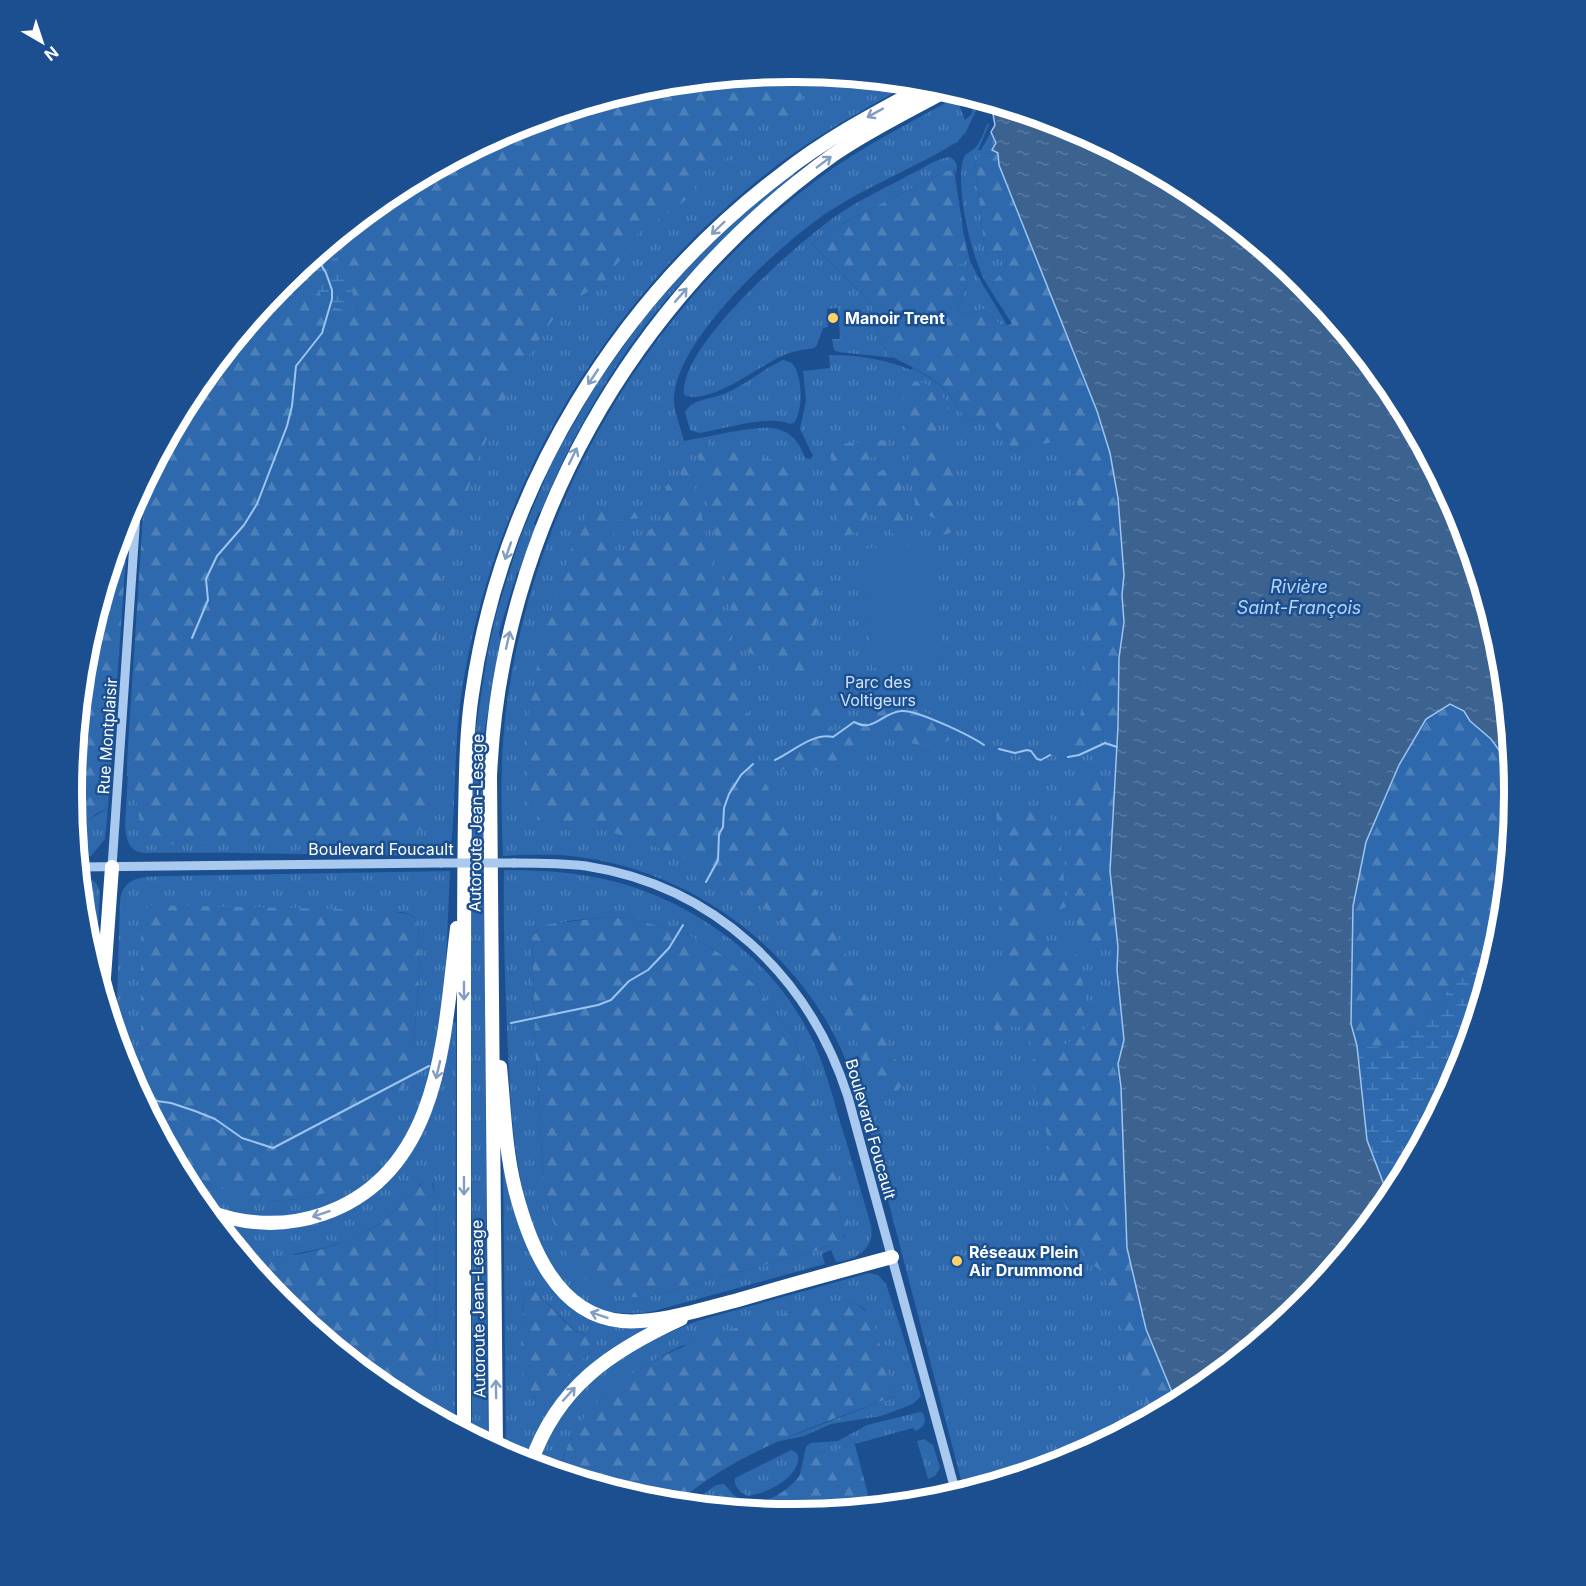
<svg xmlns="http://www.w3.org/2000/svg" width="1586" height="1586" font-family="Inter,sans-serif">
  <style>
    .grass { fill: url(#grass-tufts); fill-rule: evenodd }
    .forest { fill: url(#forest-firs) }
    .wetland { fill: url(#wetland-marsh) }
    .pitch { fill: #2e69ad }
    .water { fill: url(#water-ripples); stroke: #9cc4f0; stroke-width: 1.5 }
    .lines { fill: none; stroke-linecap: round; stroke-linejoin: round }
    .stream { stroke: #9cc4f0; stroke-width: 2 }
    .minor { stroke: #a9c9ee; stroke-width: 9 }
    .highway { stroke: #fff; stroke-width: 14 }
    .minor-bridge { stroke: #a9c9ee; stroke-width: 9 }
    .oneway { stroke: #829ec1 }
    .poi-dot { fill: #ffd166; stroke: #1b4f8f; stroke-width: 2 }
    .labels { text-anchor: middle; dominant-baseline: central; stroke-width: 5; stroke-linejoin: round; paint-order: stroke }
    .poi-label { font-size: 16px; font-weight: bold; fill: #fff; stroke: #1b4f8f; text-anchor: start }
    .park-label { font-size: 16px; fill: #cfe3fa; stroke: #1b4f8f }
    .street-label { font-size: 16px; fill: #fff; stroke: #1b4f8f }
    .water-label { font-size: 18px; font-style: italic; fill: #b5d3f5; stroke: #1b4f8f }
    .rim { fill: none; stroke: #fff; stroke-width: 8 }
  </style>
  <defs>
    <pattern id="grass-tufts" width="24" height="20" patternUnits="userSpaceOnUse" patternTransform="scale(1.5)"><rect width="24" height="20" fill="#2e69ad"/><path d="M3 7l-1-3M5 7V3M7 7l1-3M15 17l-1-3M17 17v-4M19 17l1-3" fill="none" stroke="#4d80b9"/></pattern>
    <pattern id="forest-firs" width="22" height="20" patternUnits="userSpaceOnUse" patternTransform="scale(1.5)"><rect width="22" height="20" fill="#2e69ad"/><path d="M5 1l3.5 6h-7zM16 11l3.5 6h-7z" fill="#4d80b9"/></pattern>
    <pattern id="wetland-marsh" width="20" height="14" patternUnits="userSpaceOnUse" patternTransform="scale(1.5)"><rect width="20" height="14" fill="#2e69ad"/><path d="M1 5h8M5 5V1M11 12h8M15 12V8" fill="none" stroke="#4d80b9"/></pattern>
    <pattern id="water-ripples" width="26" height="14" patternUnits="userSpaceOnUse" patternTransform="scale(1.5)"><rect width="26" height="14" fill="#3c6290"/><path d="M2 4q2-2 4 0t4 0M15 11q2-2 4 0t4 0" fill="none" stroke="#597aa1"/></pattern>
  </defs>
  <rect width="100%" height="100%" fill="#1b4f8f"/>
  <path class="grass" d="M793 72 910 84C857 113 804 142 757 181 598 310 488 500 460 704 454 754 456 805 450 856 348 855 247 852 145 853 128 852 126 839 125 824L145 484 194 392 283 283 393 193 517 127 653 86Z
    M956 97 965 120 972 114 974 98 978 106 966 132 957 142C915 168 867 186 825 214 778 247 678 337 674 397 673 410 681 428 684 441 700 438 715 435 731 432 762 427 792 419 805 458L810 459 813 456 800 429 806 400 803 371 830 368 829 355C858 355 885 359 911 370L913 368C940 383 953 393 966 421L981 417C998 425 1004 434 1012 451L1103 430 1118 726 1113 826 1118 947 1117 970 1124 1040 1118 1064 1127 1248 1176 1402 1092 1447 1053 1464 964 1491 862 1101C857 1093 855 1084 852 1076 845 1057 837 1039 827 1022 774 931 676 867 571 856 549 854 525 855 503 856 501 807 500 758 506 710 533 499 649 306 818 179 861 147 910 123 956 97Z
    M988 123 989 125 978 150H981L991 132 996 143 998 153 982 154 975 162 985 254 1001 251 1007 258 1005 269 993 281 991 291C973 267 955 191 963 160 965 152 970 153 975 148 981 142 984 130 988 123Z
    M950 157C958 162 957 166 956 174L954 169 944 172 843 223 811 243 870 302C876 312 874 325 878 336 881 342 885 347 887 354L894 358 838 352 834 350 832 339H840L838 308 827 309 828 327 823 328 817 345 814 348C803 350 792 351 782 356 759 366 710 406 684 395 678 347 796 245 833 218 857 201 883 189 909 175 922 169 935 159 950 157Z
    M793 173 795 176C764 203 733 230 704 259 632 330 579 418 541 511L539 512 534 523 536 526 520 572H517L499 633 501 642 483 739 485 745 482 746 481 753 484 757V856H472L474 741 488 650 497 611 520 538 553 460 599 380 644 318 677 279 736 219Z
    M964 234 970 261 976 273 1007 325 1002 326 983 309 966 315 957 311 967 282 955 265 963 263 967 256Z
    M783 360 792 363C803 377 803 407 795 422L790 424C769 414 722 430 699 433L690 430 685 412C693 398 713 399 726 393 747 384 763 369 783 360Z
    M108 808 105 839 91 856 78 857 77 827Z
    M471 870H484L488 1444 472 1435Z
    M504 870C545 870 590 873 630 886 699 908 765 956 802 1020 821 1052 830 1086 840 1122 851 1156 861 1191 871 1226 875 1249 856 1260 836 1262L831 1250 822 1254 825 1264 650 1312C630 1314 606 1315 588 1304 512 1259 511 1107 507 1030 505 977 503 924 504 870ZM606 917 630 918 687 934 724 956 755 985 793 1037 806 1072 845 1236 819 1250 644 1298 549 1211 544 1184 535 1048 532 937 537 930 568 921Z
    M450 871C444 977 452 1142 341 1200 320 1211 295 1218 272 1217 253 1215 207 1210 194 1195 188 1187 184 1176 179 1167L210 1184 272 1201 299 1199 326 1193 414 1044 420 957 418 928 415 919 410 914 402 912 142 920 141 1094 127 1069 116 1033 120 900C124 874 147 877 168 876Z
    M80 876C91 877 96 881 100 891L97 946 92 953 86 933Z
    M451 1021 456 1023 455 1426 392 1392 323 1336 365 1362 399 1388 436 1359 435 1193 433 1183H422L386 1219 371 1229 352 1239 327 1247 285 1256H268L242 1252 213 1217 309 1223 402 1163Z
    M503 1162 508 1178 571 1307 585 1316 598 1322 657 1323 596 1362 527 1462 506 1453ZM532 1288 574 1330 588 1336 590 1352 564 1377 535 1399 532 1395C524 1359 518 1329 525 1292Z
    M869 1273 878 1275 886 1284 901 1329 921 1396 913 1404 881 1416 831 1424 804 1436 776 1442 895 1396 865 1309 857 1304 846 1300 679 1347C639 1367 598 1393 575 1432 567 1444 563 1459 558 1472L538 1465 548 1436 565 1410 592 1381 615 1362 657 1338 697 1321Z
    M920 1412 923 1413C927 1422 924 1428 915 1431L913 1428 855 1444 854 1441 839 1449 815 1453 809 1465 799 1478 806 1447 810 1443 838 1441 867 1425Z
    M924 1439 933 1445 940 1468 935 1476 928 1479 917 1441Z
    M791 1450C797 1452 799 1455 798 1461 794 1481 764 1494 747 1496 739 1491 734 1487 735 1478Z
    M724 1484 733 1494 725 1491 704 1505 690 1504 716 1485Z
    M939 1486 946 1488 948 1496 933 1500 931 1491 932 1488Z"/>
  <path class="forest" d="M793 72 804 73C801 80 804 86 803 94 801 104 793 112 785 119L775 115 744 138 727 158 691 179 697 192 636 235 630 250 614 267 607 279 595 288 562 306 517 373 477 461 442 576 432 685V752L429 824 416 832 388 836 151 845 143 842 133 781 127 776V761L145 484 194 392 230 347 235 350 239 341 237 339 283 283 303 266C314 276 320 291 325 304L354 305 352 289 331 244 354 225 386 226C399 215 400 206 398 190L517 127 653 86 774 74 779 78 778 74Z
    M998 153 999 165 1097 411 1110 453 1118 498 1124 575 1122 595 1124 622 1119 658 1117 735 1102 737 1087 748 1072 755 1063 741 1075 728 1080 718 1091 631 1092 601 1090 554 1076 499V486L1062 440 1012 451C1004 434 998 425 981 417L966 421C947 380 924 374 887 354 885 347 881 342 878 336 874 325 876 312 870 302L811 243 843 223 944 172 954 169 967 256 963 263 956 265 967 282 957 311 966 315 983 309 1002 326 1012 324 991 291 993 281 1005 269 1007 259 1001 251 985 254 975 162 982 154Z
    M915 381C932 384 943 396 954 409L943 408 936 418 939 448 953 447V532L941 536 937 519 916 511 905 430 903 395Z
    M708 437 709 449 713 456 733 445 747 453 758 454 766 460 776 458 796 463C802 476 816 509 809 523 806 528 799 532 796 537 788 550 789 561 794 574L819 569C819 600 823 622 803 647L805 659 813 669 805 676 792 677 740 647 694 439Z
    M884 440 892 453 860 461 863 472 874 475 898 461 902 471 901 499 908 531 897 538 875 513 865 518 861 531 845 536 840 535 830 487 836 475 830 452 841 444Z
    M688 456 760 771 902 1074C904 1095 890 1096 873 1100L857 1042 832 990 806 954 771 913 714 870 662 849 605 830 537 820 538 811H529L527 776 529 714 542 638 576 535 591 510 611 506 647 511 641 518 600 522 614 533 616 553 623 556 631 547 635 538C658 526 676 515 665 487L672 481 682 480 677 458Z
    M129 514 108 808 96 814 76 830 72 793 86 652Z
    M812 690 820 703 831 731 837 732C848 716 849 724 863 717 869 713 871 705 874 699L882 695 893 705 922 711 951 722 956 730 953 738C933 749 910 748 893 732 887 732 880 731 874 732 864 734 860 744 854 751 837 770 804 776 779 768 771 765 768 757 772 749L791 750 809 735C811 720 806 706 808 691Z
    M1450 704 1464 711 1470 721 1491 739 1512 768 1514 793 1500 934 1497 945 1458 976 1423 1027 1389 1047 1357 1046 1351 1024 1353 906 1366 842 1399 765 1426 719Z
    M1088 775 1099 779 1115 793 1110 871 1118 943 1108 949 1093 951 1082 940 1070 902 1066 867 1071 825V795L1074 777Z
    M996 809H1051V830L1060 831 1066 907 1040 917 1038 930 1042 943 1048 946 1073 941C1077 961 1091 1002 1083 1021 1076 1038 1048 1048 1032 1053L1029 1036 1022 1027 1008 1026 999 1036C984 1013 981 1004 989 978H1005C1006 960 1009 942 999 927L1000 862Z
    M148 905 382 910 409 914 415 919 418 928 420 957 414 1044 403 1093 388 1136 368 1162 347 1180 326 1193 299 1199 272 1201 246 1198 210 1184 179 1167 141 1094V939L142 920Z
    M606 917 630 918 687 934 724 956 755 985 793 1037 806 1072 848 1215C849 1240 839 1240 819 1250L644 1298 613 1295 585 1278 564 1249 549 1211 544 1184 535 1048 532 937 542 925Z
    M1119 997 1124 1040 1118 1064 1121 1087 1127 1248 1146 1329 1176 1402 1151 1415 1138 1379 1126 1358 1122 1324 1110 1288 1099 1269 1084 1259 1064 1203 1045 1126 1027 1066 1033 1059 1054 1052 1076 1037 1087 1027 1094 1008 1107 1000Z
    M431 1179 435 1193 436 1359 433 1397 429 1401C411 1403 379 1371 364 1361 336 1342 306 1326 282 1302 268 1286 255 1269 242 1252 255 1254 269 1257 283 1256 314 1254 363 1238 386 1219 399 1208 417 1183 431 1179Z
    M532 1288 573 1330 588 1336 593 1343 590 1352 544 1400 539 1402 532 1395 527 1394C518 1373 521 1315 525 1292Z
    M846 1300 857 1304 871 1315 895 1396C820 1425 739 1449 677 1503L652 1500 558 1472C563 1459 567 1445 574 1433 624 1348 743 1326 831 1302Z
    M854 1441 871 1506 793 1514 704 1505 725 1491C734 1494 742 1501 751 1502 779 1504 804 1475 815 1453L839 1449Z"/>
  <path class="wetland" d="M331 244 352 289 354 305 350 310C310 308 328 288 303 266Z
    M1497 945 1459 1069 1389 1198 1367 1140 1357 1046 1389 1047 1423 1027 1458 976Z"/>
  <path class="pitch" d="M934 543 944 662 872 668 862 549Z
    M1103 1437 1104 1440 1069 1459 1042 1467Z"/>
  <path class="water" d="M991 103 1069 127 1194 194 1303 283 1393 393 1459 517 1500 653 1512 768 1491 739 1470 721 1464 711 1450 704 1426 719 1399 765 1366 842 1353 906 1351 1024 1357 1046 1367 1140 1389 1198 1303 1303 1193 1393 1176 1402 1146 1329 1127 1248 1121 1087 1118 1064 1124 1040 1117 970 1118 947 1110 871 1118 726 1119 658 1124 622 1122 595 1124 575 1118 498 1110 453 1097 411 999 165 998 153 992 150 996 143 991 132 995 125Z"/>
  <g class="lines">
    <path class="stream" d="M192 638 208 600 206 579 217 556 244 525 257 504 287 426 292 406 296 366 322 333 332 299V290L326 273 316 256
      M999 749 1015 753 1027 750 1031 751 1037 759 1041 760 1050 755
      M1068 757 1079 755 1105 743 1117 747
      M775 760C792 752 814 732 833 737L854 722C874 733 881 713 901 711 916 709 971 736 984 745
      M706 882 718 860 719 834 723 827 724 808 729 794 741 775 753 764
      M511 1023 598 1005 611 1000 629 981 648 970 669 948 683 925
      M143 1099 171 1103 195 1111 215 1119 242 1138 273 1148 429 1066"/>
    <path class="minor" d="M514 863C538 863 562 863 586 866 714 886 809 975 848 1097L956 1493
      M79 867 441 863
      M112 867 137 499"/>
    <path class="highway" d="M103 991 112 867
      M500 1067C504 1107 505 1149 515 1189 529 1244 556 1315 622 1321 658 1324 703 1309 738 1300 789 1285 840 1271 892 1257
      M207 1211C245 1225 285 1227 323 1214 443 1173 444 1033 457 928
      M464 1431C464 1285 464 1139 464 993 464 934 464 875 465 816 466 775 466 734 472 694 501 488 618 298 783 173 827 138 877 112 927 85
      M496 1448 490 777C500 529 632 299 833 155 869 130 909 111 947 90
      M531 1463C557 1387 611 1351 681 1319"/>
    <path class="minor-bridge" d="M441 863H514"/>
  </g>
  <defs><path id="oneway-shaft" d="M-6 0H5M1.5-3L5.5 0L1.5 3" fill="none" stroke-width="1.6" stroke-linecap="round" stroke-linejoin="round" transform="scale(1.5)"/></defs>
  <g class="oneway">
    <use href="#oneway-shaft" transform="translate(875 113) rotate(151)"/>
    <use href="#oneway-shaft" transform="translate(824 162) rotate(-37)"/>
    <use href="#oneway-shaft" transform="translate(718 228) rotate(136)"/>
    <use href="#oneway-shaft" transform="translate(681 295) rotate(-49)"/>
    <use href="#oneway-shaft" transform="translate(593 377) rotate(124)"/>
    <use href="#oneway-shaft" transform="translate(573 456) rotate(-64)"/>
    <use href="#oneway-shaft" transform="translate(508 551) rotate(109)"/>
    <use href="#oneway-shaft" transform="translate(508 640) rotate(-77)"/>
    <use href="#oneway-shaft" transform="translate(464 991) rotate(90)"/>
    <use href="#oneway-shaft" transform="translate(438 1070) rotate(103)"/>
    <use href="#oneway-shaft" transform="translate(464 1186) rotate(90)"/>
    <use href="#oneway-shaft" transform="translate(321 1214) rotate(161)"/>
    <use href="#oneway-shaft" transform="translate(599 1315) rotate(-161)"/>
    <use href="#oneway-shaft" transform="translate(496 1389) rotate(-91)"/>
    <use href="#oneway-shaft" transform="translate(569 1394) rotate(-48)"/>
  </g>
  <g class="poi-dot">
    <circle cx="833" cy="318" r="6"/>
    <circle cx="957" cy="1261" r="6"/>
  </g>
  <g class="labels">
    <g class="poi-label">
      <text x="845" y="318">Manoir Trent</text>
      <text x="969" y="1252">Réseaux Plein<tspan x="969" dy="18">Air Drummond</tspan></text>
    </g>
    <g class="park-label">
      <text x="878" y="682">Parc des<tspan x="878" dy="18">Voltigeurs</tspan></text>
    </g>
    <g class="street-label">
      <text transform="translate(107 736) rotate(-86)">Rue Montplaisir</text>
      <text transform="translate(476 823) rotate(-89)">Autoroute Jean-Lesage</text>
      <text x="381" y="849">Boulevard Foucault</text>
      <text transform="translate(871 1129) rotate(74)">Boulevard Foucault</text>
      <text transform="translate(478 1309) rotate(-91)">Autoroute Jean-Lesage</text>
    </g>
    <g class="water-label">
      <text x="1299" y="586">Rivière<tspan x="1299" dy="21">Saint-François</tspan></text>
    </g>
  </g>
  <path d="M0 0H1586V1586H0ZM792 82H794A710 710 0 0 1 1504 792V794A710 710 0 0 1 794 1504H792A710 710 0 0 1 82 794V792A710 710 0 0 1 792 82Z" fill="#1b4f8f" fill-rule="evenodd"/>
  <path class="rim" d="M792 82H794A710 710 0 0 1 1504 792V794A710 710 0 0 1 794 1504H792A710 710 0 0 1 82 794V792A710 710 0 0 1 792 82Z"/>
  <g transform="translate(42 42) rotate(141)" stroke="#1b4f8f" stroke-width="4.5" paint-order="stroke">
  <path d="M0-4.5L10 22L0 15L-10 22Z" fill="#ffffff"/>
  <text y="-9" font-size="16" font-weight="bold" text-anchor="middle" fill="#ffffff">N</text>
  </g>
</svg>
